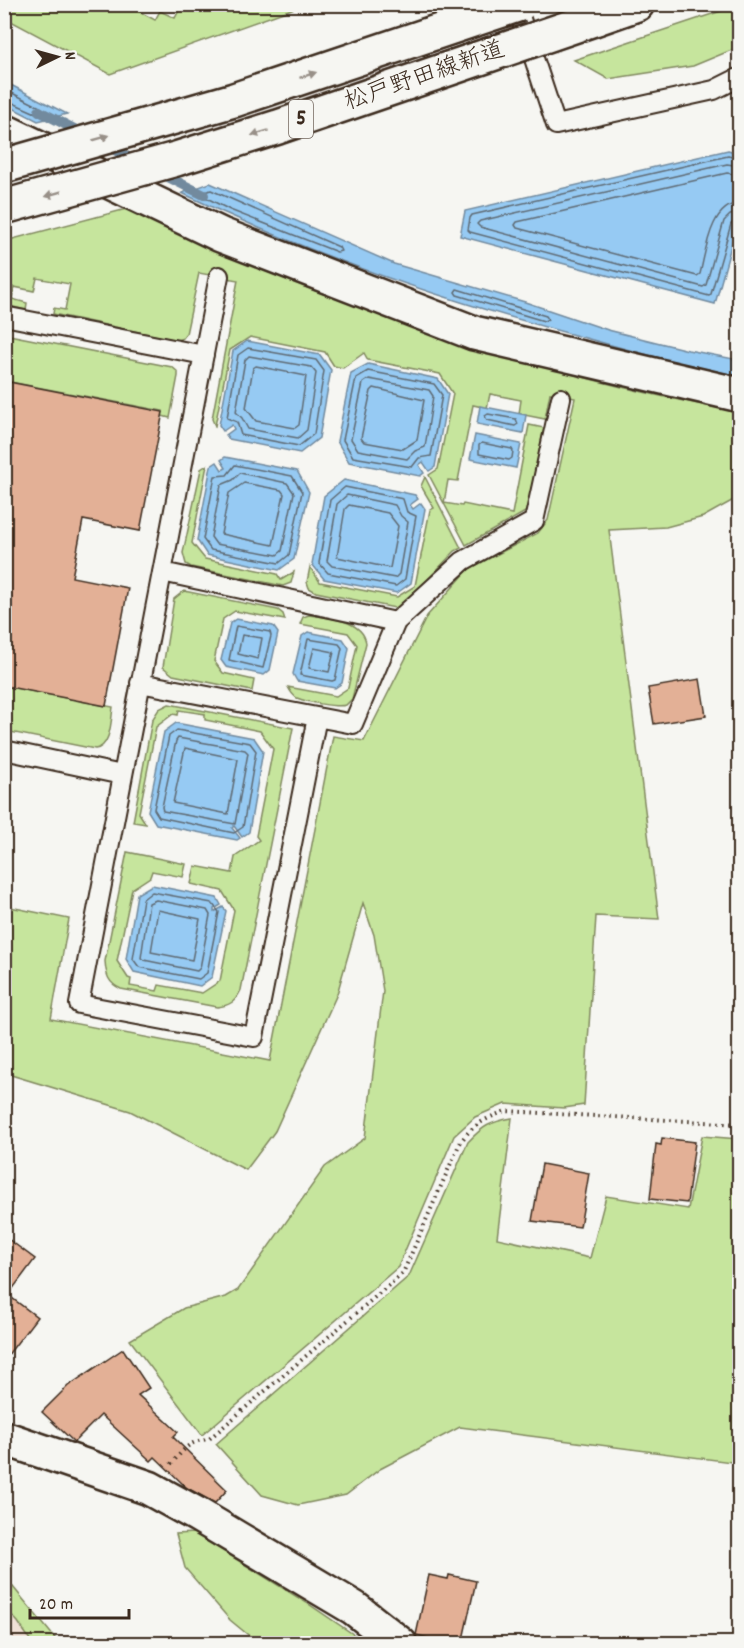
<svg xmlns="http://www.w3.org/2000/svg" width="744" height="1648" font-family="Dekko,'Klee One',sans-serif">
  <style>
    .built { fill: #f0e1d6 }
    .green { fill: #c6e59d; stroke: #80885e; stroke-width: 1.5 }
    .water { fill: #96caf3; stroke: #728a9e; stroke-width: 1.5 }
    .lines { fill: none; stroke-linecap: round; stroke-linejoin: round }
    .shore { stroke: #5f6a73; stroke-width: 1.5 }
    .stream { stroke: #728a9e; stroke-width: 10 }
    .building { fill: #e3b096; stroke: #3b2a1e; stroke-width: 1.5 }
    .service-casing { stroke: #3b2a1e; stroke-width: 22 }
    .minor-casing { stroke: #3b2a1e; stroke-width: 38 }
    .primary-casing { stroke: #3b2a1e; stroke-width: 38 }
    .path { stroke: #3b2a1e; stroke-width: 4; stroke-dasharray: 1.5 4.5; stroke-linecap: butt }
    .service { stroke: #f6f6f2; stroke-width: 18 }
    .minor { stroke: #f6f6f2; stroke-width: 33 }
    .primary { stroke: #f6f6f2; stroke-width: 33 }
    .primary-bridge-casing { stroke: #3b2a1e; stroke-width: 38; stroke-linecap: butt }
    .primary-bridge { stroke: #f6f6f2; stroke-width: 33 }
    .oneway { fill: #989088 }
    .labels { text-anchor: middle; dominant-baseline: central; stroke-width: 4.5; stroke-linejoin: round; paint-order: stroke }
    .shield { fill: #f6f6f2; stroke: #73675e; stroke-width: 1.5 }
    .shield-label { font-size: 22px; font-weight: bold; fill: #3b2a1e }
    .street-label { font-size: 24px; fill: #3b2a1e; stroke: #f6f6f2 }
  </style>
  <rect width="100%" height="100%" fill="#f6f6f2"/>
  <filter id="ink" filterUnits="userSpaceOnUse"><feTurbulence type="fractalNoise" baseFrequency=".0167" numOctaves="2"/><feDisplacementMap in="SourceGraphic" scale="12" xChannelSelector="R" yChannelSelector="G"/><feConvolveMatrix kernelMatrix="1 2 1 2 8 2 1 2 1" color-interpolation-filters="sRGB"/></filter>
  <g filter="url(#ink)">
    <path class="built" d="M4 1608 18 1622 32 1643H5Z"/>
    <path class="green" d="M13 5H143L140 12 155 20 160 11 175 18 182 5H303L110 74 7 19Z
      M739 5V47L693 66 608 79 574 60Z
      M130 208C186 241 247 264 308 288 448 342 592 385 739 412V497L703 517 666 527 609 530 659 919 596 916 584 1105 564 1108 505 1104 475 1117 454 1136 398 1267 202 1435 130 1340 184 1308 226 1297 238 1290 325 1167 365 1138 383 991 374 935 363 903 337 994 275 1131 246 1170 130 1111 11 1075 5 1070V906L69 919 51 1019 270 1061 333 736 364 741 427 616 469 569 538 533 548 520 575 398 550 393 545 419 519 414 521 400 490 394 487 408 473 405 458 481 448 480 444 503 462 506 463 504 512 514 529 425 544 428 527 511 466 545 429 475 438 469 453 394 440 374 368 360 364 353 343 368 334 366 325 352 250 337 230 350 215 426 212 419 238 280 199 273 186 334 183 338 177 340 53 314 54 308 65 310 70 284 37 278 34 291 14 287 12 299 27 303 26 310 5 305V241Z
      M4 334 172 367 178 372V376L170 418 162 416 163 411 5 381Z
      M207 465 192 543 205 559 277 574 281 580 294 572 291 583 283 586 191 567 186 564 183 553 201 469Z
      M425 477 461 548 455 551 403 605 395 608 316 592 309 588 307 582 310 567 320 582 397 597 415 586 430 510 434 508 421 486Z
      M184 591 278 610 283 614 285 620 235 611 223 619 214 661 223 673 254 680 252 691 173 675 163 667 174 599Z
      M309 615C328 617 363 620 366 643L352 699 346 705C337 708 307 702 297 698 292 695 290 691 288 687L336 696 348 688 357 645 348 633 300 624 303 617Z
      M4 686 113 707C111 721 111 747 95 749L5 731Z
      M169 704 293 728 241 990C236 1001 230 1006 217 1007L121 989C108 983 106 975 105 961L127 852 186 864 183 877 152 871 150 877 132 889 117 961 128 978 131 979 130 986 157 991 159 985 202 993 220 981 234 910 222 891 191 884 195 866 232 873 235 857 259 840 256 836 273 749 260 731 205 720V714L179 710 178 715 173 714 156 727 139 813 146 824 133 822 152 720 159 709Z
      M512 1118 497 1238 590 1258 606 1196 688 1209 702 1136 739 1139V1463L460 1427 380 1469 346 1495 298 1505 262 1495 216 1444 409 1276 468 1142C483 1126 490 1122 512 1118Z
      M194 1533 307 1603 366 1643H258L230 1620 185 1568 176 1534Z
      M4 1576 59 1643H32L18 1622 5 1608Z"/>
    <path class="water" d="M4 83 5 82 67 114 38 121 5 104Z
      M728 150 739 153V217L715 304 460 236 465 211Z
      M210 183 394 264 525 302 608 330 688 350 739 360V376C689 366 639 353 589 339 449 302 312 256 182 193Z
      M247 341 320 355 331 370 319 438 300 453 229 439 226 435 234 429 232 425 223 431 219 425 233 351Z
      M368 364 438 379 448 394 435 467 429 471 423 462 419 465 424 473 420 476 349 462 337 441 351 373Z
      M480 406 526 415 523 433 477 424Z
      M475 435 521 444 516 468 470 459Z
      M225 457 297 471 309 492 294 559 279 570 207 555 197 540 211 466 217 462 222 470 226 468 221 460Z
      M344 480 415 495 418 499 410 505 413 509 421 503 425 509 411 583 397 593 324 579 312 564 324 496Z
      M236 619 273 626 278 633 270 670 264 675 226 667 221 660 230 623Z
      M308 632 343 639 349 648 342 683 335 688 297 681 293 674 302 636Z
      M176 723 254 738 263 751 249 832 242 837 234 826 232 828 240 838 237 840 156 824 148 811 164 732Z
      M152 885 217 898 221 905 214 909V912L223 907 226 911 212 977 200 986 134 972 126 959 137 894Z"/>
    <g class="lines">
      <path class="shore" d="M4 89 42 108 44 112 38 114 4 99
        M740 159 728 156 472 215 470 218 468 230 470 232 709 296 711 294 731 224 735 221 740 220
        M740 166 727 164 480 221 477 224 480 227 703 287 706 285 724 221 730 215 740 213
        M740 175 727 173 517 222 515 225 517 228 697 276 700 274C706 251 710 205 740 203
        M211 190 339 247 341 251 337 252 230 210 203 196 204 192Z
        M457 289 546 316 548 319 544 321 457 295 455 292Z
        M248 348 316 360 324 371 314 434 299 446 241 435 237 422 227 418 238 355Z
        M249 356 311 367 316 373 307 430 298 438 248 429 242 418 236 412 245 360Z
        M256 366 306 376 299 425 295 428 256 421 246 408 253 368Z
        M368 371 434 384 442 395 431 456 419 458 412 467 353 457 343 440 356 378Z
        M369 379 429 390 433 396 425 447 415 451 407 459 358 450 351 439 363 383Z
        M374 388 424 400 417 440 403 449 364 442 361 438 371 391Z
        M488 414 516 419 518 424 515 426 487 420 485 416Z
        M482 443 512 449 513 451 512 458 509 460 479 454V445Z
        M235 465 292 476 302 492 289 555 279 563 211 550 203 539 215 476 227 475Z
        M240 473 287 483 294 493 282 551 277 555 216 544 211 537 221 485 233 480Z
        M244 483 281 490 284 494 273 545 221 534 229 493Z
        M345 487 403 499 407 512 416 516 405 579 396 586 328 573 319 563 330 500Z
        M347 495 395 505 401 516 408 522 399 574 395 578 332 566 327 561 337 504Z
        M349 505 388 513 398 526 390 568 337 557 345 509Z
        M236 626 270 632 271 636 263 668 229 660Z
        M242 635 262 638 258 659 238 654Z
        M308 639 339 644 342 648 335 680 332 681 300 675Z
        M314 648 334 652 329 672 309 668Z
        M177 730 250 743 256 751 243 827 234 833 159 817 154 809 169 736Z
        M178 738 245 750 248 753 235 824 163 811 162 807 176 741Z
        M185 748 238 759 228 814 173 803Z
        M152 892 212 903 219 912 207 973 199 979 139 967 133 959 143 899Z
        M156 900 207 910 210 915 200 968 197 971 144 960 141 958 149 903Z
        M158 910 200 919 192 960 151 952Z"/>
      <path class="stream" d="M39 111 84 134
        M106 145 137 162
        M156 171 204 195"/>
    </g>
    <path class="building" d="M4 381 163 412 140 531 83 520 72 577 128 588 106 706 4 686Z
      M700 679 706 716 654 724 648 688Z
      M662 1138 695 1142 687 1203 650 1199 656 1144 661 1145Z
      M542 1164 589 1173 580 1227 532 1221Z
      M4 1236 35 1259 8 1295 37 1317 4 1360Z
      M123 1349 149 1388 138 1395 178 1432 173 1437 227 1490 215 1503 187 1488 155 1457 151 1461 101 1415 74 1442 42 1412 68 1386Z
      M429 1575 448 1579 449 1575 476 1581 462 1644H452L416 1635Z"/>
    <g class="lines">
      <defs>
        <path id="service" d="M516 4 556 125 714 90 740 77
          M219 276 79 1004 254 1037 317 717
          M4 316 204 355
          M396 622 463 561 534 521 561 398
          M140 683 353 724 396 622 162 572
          M4 750 122 775"/>
        <path id="minor" d="M4 131 221 235 474 333 740 395
          M4 1438 149 1488 198 1515 354 1608 400 1644"/>
        <path id="primary" d="M594 19 637 4"/>
      </defs>
      <use href="#service" class="service-casing"/>
      <use href="#minor" class="minor-casing"/>
      <use href="#primary" class="primary-casing"/>
      <path class="path" d="M171 1464C184 1450 188 1441 209 1439L403 1273 459 1145C470 1126 486 1118 506 1111L740 1124"/>
      <use href="#service" class="service"/>
      <use href="#minor" class="minor"/>
      <use href="#primary" class="primary"/>
      <defs>
        <path id="primary-bridge" d="M4 166 234 100 520 4
          M4 207 176 159 278 127 594 19"/>
      </defs>
      <use href="#primary-bridge" class="primary-bridge-casing"/>
      <use href="#primary-bridge" class="primary-bridge"/>
    </g>
    <defs><path id="oneway-solid" d="M-6-.8H1V-3.2L6.5 0L1 3.2V.8H-6Z" transform="scale(1.5)"/></defs>
    <g class="oneway">
      <use href="#oneway-solid" transform="translate(308 75) rotate(-18)"/>
      <use href="#oneway-solid" transform="translate(260 133) rotate(163)"/>
      <use href="#oneway-solid" transform="translate(101 138) rotate(-16)"/>
      <use href="#oneway-solid" transform="translate(53 194) rotate(164)"/>
    </g>
  </g>
  <g class="labels">
    <rect class="shield" x="289" y="100" width="24" height="38" rx="4.5"/>
    <g class="shield-label">
      <text x="301" y="119">5</text>
    </g>
    <g class="street-label">
      <text transform="translate(425 77) rotate(-19)">松戸野田線新道</text>
    </g>
  </g>
  <rect width="744" height="1648" fill="none" stroke="#f6f6f2" stroke-width="24"/>
  <rect x="12" y="12" width="720" height="1624" fill="none" stroke="#3b2a1e" stroke-width="2" filter="url(#ink)"/>
  <g transform="translate(57 57) rotate(85)" stroke="#f6f6f2" stroke-width="4.5" paint-order="stroke">
  <path d="M0-4.5L10 22L0 15L-10 22Z" fill="#3b2a1e"/>
  <text y="-9" font-size="16" font-weight="bold" text-anchor="middle" fill="#3b2a1e">N</text>
  </g>
  <path d="M30 1609v9h99v-9" fill="none" stroke="#3b2a1e" stroke-width="3"/>
  <text x="39" y="1609" font-size="18" fill="#3b2a1e" stroke="#f6f6f2" stroke-width="4.5" paint-order="stroke">20 m</text>
</svg>
